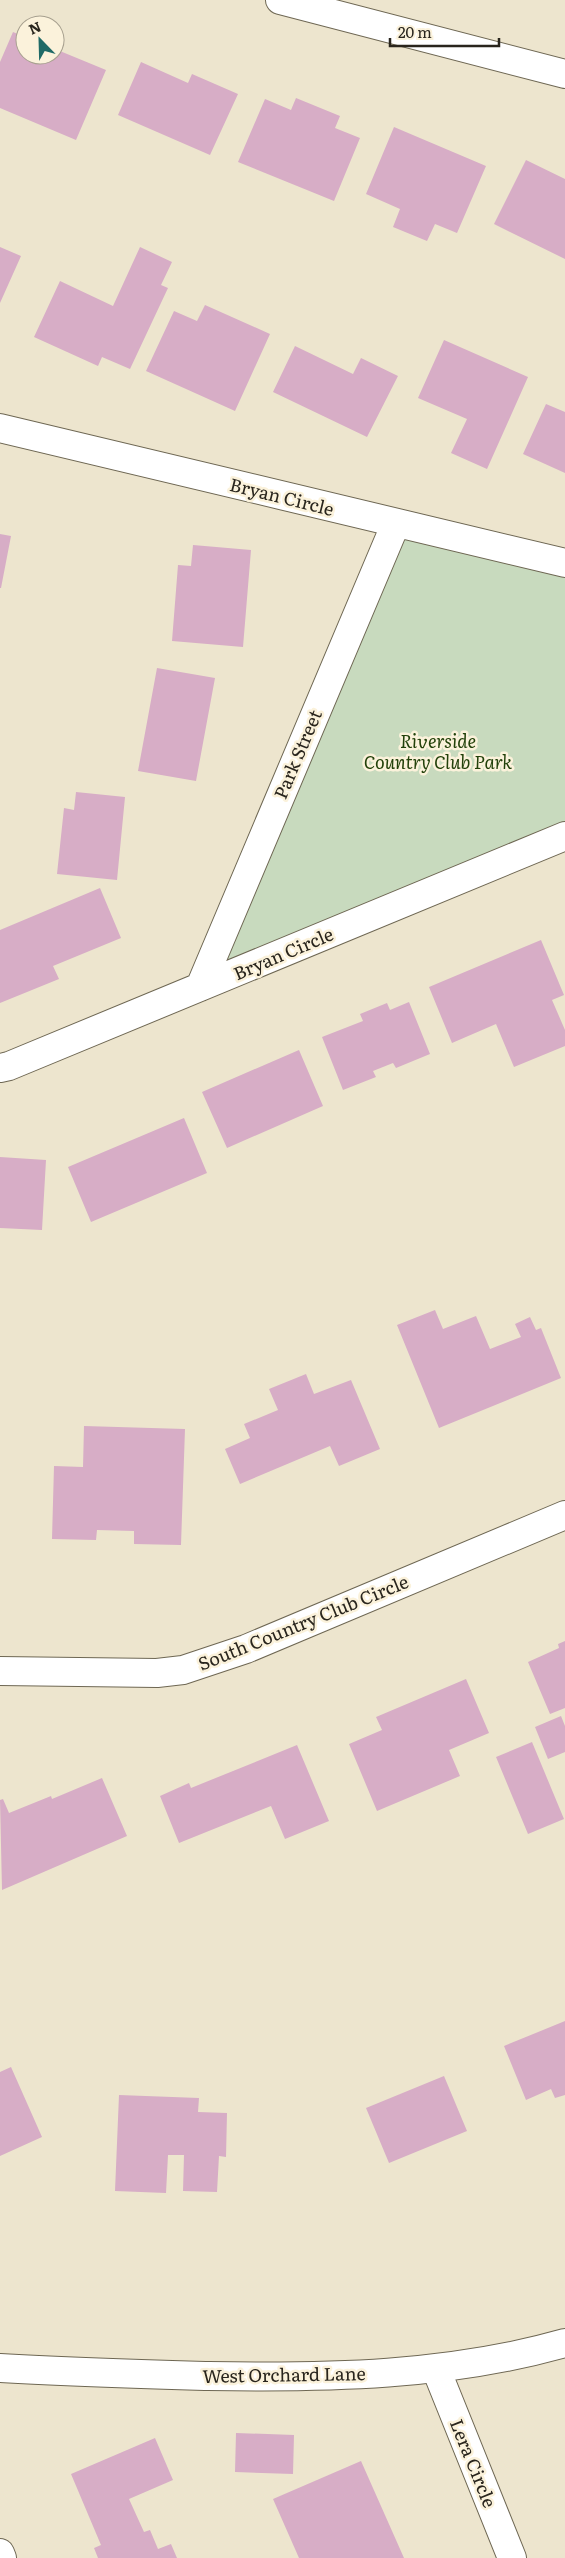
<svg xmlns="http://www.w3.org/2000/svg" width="565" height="2558" font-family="Literata,serif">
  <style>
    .green { fill: #c8dabe }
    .building { fill: #d7adc6 }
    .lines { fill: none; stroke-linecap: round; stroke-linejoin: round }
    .minor-casing { stroke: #6e6753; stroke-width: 30 }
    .tertiary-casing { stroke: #6e6753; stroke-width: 30 }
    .minor { stroke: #fff; stroke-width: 28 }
    .tertiary { stroke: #fff; stroke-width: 28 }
    .labels { text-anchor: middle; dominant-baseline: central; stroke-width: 5; stroke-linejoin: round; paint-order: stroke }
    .street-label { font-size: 18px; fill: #29251d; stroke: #fbf2db }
    .park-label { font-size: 18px; font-style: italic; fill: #22410a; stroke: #fbf2db }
  </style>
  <rect width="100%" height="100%" fill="#ede5ce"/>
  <path class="green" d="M396 523 565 563V836L200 987Z"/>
  <path class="building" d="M13 32 25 37V55H55V49L106 70 76 140 0 108V62Z
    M141 62 188 83 192 74 238 94 210 155 118 115Z
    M296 98 340 116 335 128 360 138 334 201 238 162 265 99 291 110Z
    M394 127 486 166 457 233 435 224 427 241 393 227 400 209 366 194Z
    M526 160 565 179V259L494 224Z
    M0 247 21 256 0 303Z
    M140 247 172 262 161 285 168 288 130 369 102 357 98 366 34 337 60 281 113 306Z
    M205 305 270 334 235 411 146 371 174 311 197 321Z
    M444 340 528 377 487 469 451 453 467 419 418 398Z
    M295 346 353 374 361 358 398 376 367 437 273 392Z
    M546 404 565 412V473L523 454Z
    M0 534 11 536 1 588H0Z
    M193 545 251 550 243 647 172 641 178 565 191 566Z
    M157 668 215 678 196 781 138 771Z
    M76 792 125 797 117 880 57 874 64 808 74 810Z
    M100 888 121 938 53 966 59 979 0 1003V930Z
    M541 940 564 995 552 1000 565 1030V1046L514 1067 496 1024 452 1043 429 987Z
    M409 1002 430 1054 396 1068 393 1063 373 1071 376 1077 343 1090 322 1037 363 1021 360 1014 387 1003 390 1010Z
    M299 1050 323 1106 227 1148 202 1092Z
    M184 1118 207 1173 91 1222 68 1167Z
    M0 1157 46 1160 42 1230 0 1228Z
    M435 1310 443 1329 476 1316 490 1349 521 1337 515 1324 530 1317 536 1330 541 1328 561 1378 439 1428 397 1325Z
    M306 1374 314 1394 351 1380 380 1449 339 1466 330 1446 240 1484 225 1449 250 1438 244 1424 278 1410 269 1389Z
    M84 1426 185 1429 181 1545 134 1544V1531L97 1530 96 1540 52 1539 54 1466 83 1467Z
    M565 1641V1708L550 1714 528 1662 559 1648 558 1644Z
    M466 1679 489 1733 449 1750 460 1776 377 1811 349 1744 382 1730 376 1717Z
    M561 1716 565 1726V1752L548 1759 535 1727Z
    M532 1742 564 1819 528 1834 496 1757Z
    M297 1745 329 1821 285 1839 271 1806 179 1843 160 1796 189 1783 191 1788Z
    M102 1778 127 1836 2 1890 0 1800 3 1799 9 1813 51 1796 52 1799Z
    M565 2021V2095L555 2098 551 2089 526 2100 504 2046Z
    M11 2067 42 2137 0 2156V2072Z
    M444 2076 467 2131 389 2163 366 2108Z
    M119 2095 199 2098 198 2112 227 2113 226 2157 219 2156 217 2192 183 2191 184 2155H168L166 2193 115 2191Z
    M236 2433 294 2435 293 2474 235 2472Z
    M155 2438 173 2480 129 2499 144 2532 150 2530 158 2549 171 2544 177 2558H98L94 2548 101 2545 71 2474Z
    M361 2461 404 2558H299L273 2499Z"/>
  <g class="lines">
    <defs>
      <path id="minor" d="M280 0 565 74
        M0 428 565 563
        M200 987 396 523
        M0 1068 9 1066 565 836
        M0 1671 157 1673 183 1670 246 1649 565 1515
        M436 2369 512 2558
        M0 2553 2 2558"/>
      <path id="tertiary" d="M0 2368C69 2372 139 2374 208 2376 328 2378 449 2376 565 2343"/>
    </defs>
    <use href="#minor" class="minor-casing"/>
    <use href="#tertiary" class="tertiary-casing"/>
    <use href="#minor" class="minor"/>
    <use href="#tertiary" class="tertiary"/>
  </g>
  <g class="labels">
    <g class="street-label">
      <text transform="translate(282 496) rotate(14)">Bryan Circle</text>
      <text transform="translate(297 754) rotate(-67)">Park Street</text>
      <text transform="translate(283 953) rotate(-23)">Bryan Circle</text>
      <text transform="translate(303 1622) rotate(-22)">South Country Club Circle</text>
      <text transform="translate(284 2374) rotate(-1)">West Orchard Lane</text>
      <text transform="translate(474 2463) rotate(68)">Lera Circle</text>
    </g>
    <g class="park-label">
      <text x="438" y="740">Riverside<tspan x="438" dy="21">Country Club Park</tspan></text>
    </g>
  </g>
  <g transform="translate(40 40) rotate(337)"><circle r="24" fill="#fbf2db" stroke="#a7a08f"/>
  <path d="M0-4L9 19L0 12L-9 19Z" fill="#1f6a66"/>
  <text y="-8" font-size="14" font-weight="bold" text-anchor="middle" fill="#29251d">N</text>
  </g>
  <path d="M390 38v8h109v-8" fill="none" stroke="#29251d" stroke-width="2.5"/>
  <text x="398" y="38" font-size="15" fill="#29251d" stroke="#fbf2db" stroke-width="4" paint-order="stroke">20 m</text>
</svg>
